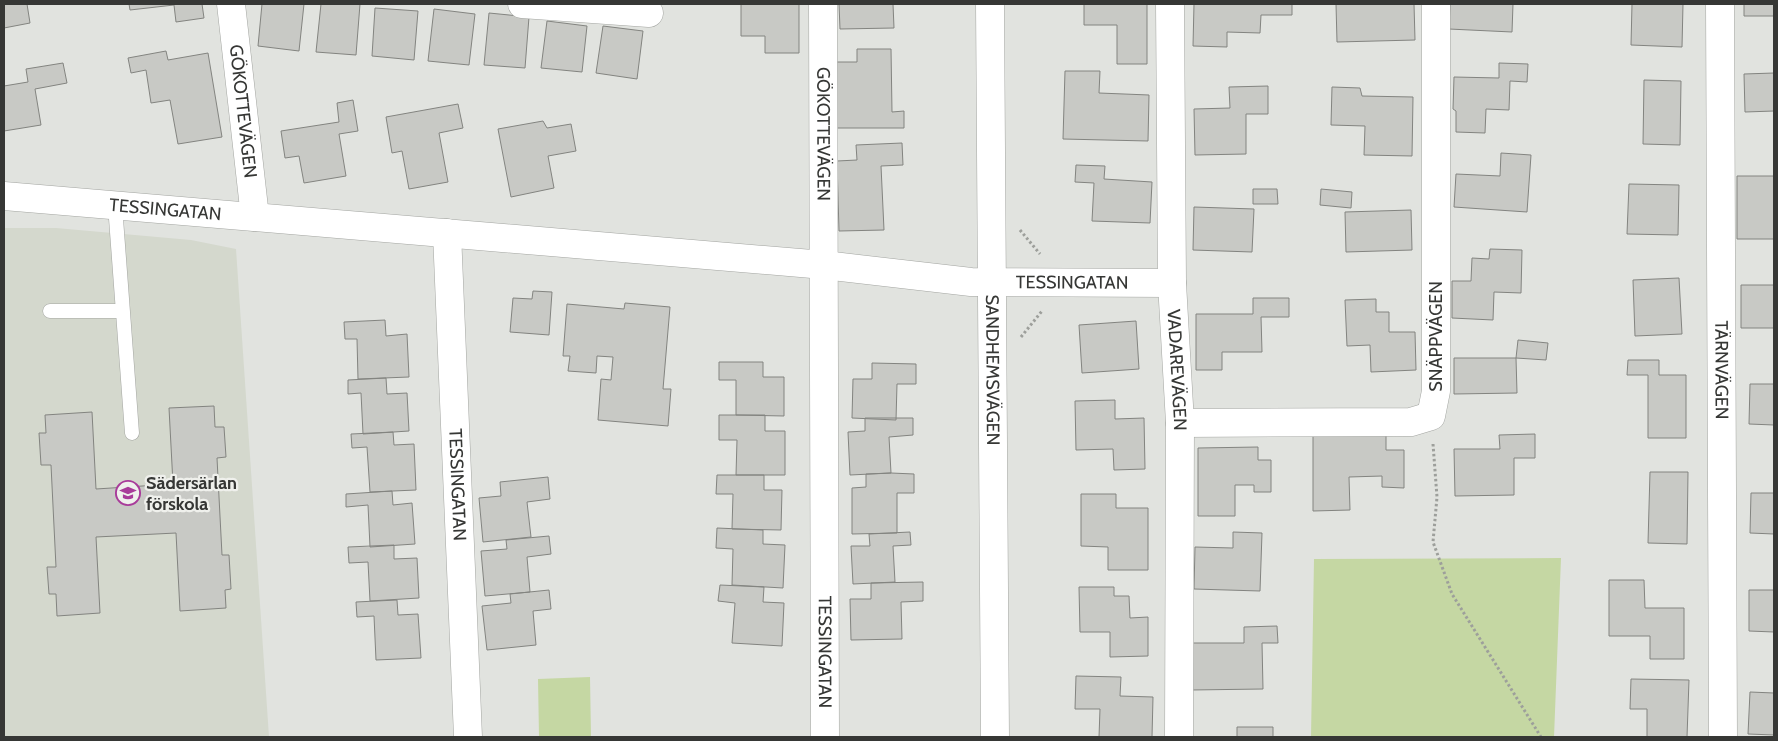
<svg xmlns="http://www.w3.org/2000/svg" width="1778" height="741" font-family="Cabin,sans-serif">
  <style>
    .built { fill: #d4d8cd }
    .green { fill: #c5d7a3 }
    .building { fill: #c8c9c5; stroke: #838480 }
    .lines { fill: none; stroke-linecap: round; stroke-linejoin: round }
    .lane-casing { stroke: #a3a5a1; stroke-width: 15 }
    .street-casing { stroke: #a3a5a1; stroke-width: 29 }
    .path { stroke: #9d9f9b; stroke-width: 3; stroke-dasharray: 2.5 2.5; stroke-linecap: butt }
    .lane { stroke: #fff; stroke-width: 14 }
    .street { stroke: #fff; stroke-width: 28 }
    .labels { text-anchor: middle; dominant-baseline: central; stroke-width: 4.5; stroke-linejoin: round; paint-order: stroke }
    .street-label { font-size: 18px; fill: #363735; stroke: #eff0ec }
    .poi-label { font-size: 18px; font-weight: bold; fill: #363735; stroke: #eff0ec; text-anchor: start }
  </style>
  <rect width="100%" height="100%" fill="#e1e3df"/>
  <path class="built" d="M4 228H56L191 240 236 249 269 737H4Z"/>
  <path class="green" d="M1561 558 1554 737H1311L1314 559Z
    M590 677 591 737H539L538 679Z"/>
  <path class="building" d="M4 4H27L30 23 4 28Z
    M129 4H202L204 18 176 22 174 5 130 10Z
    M262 4H304L299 51 258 46Z
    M321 4H360L356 55 316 52Z
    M741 4H799V53H765V36H741Z
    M839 4H893L894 28 840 29Z
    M1084 4H1147V64H1117V25H1084Z
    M1194 4H1292V15H1261L1260 33 1227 32V47L1193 46Z
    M1336 4H1414L1415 40 1337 42Z
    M1450 4H1513L1512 32 1449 29Z
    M1632 4H1683L1682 47 1631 45Z
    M1744 4H1774V16H1744Z
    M375 8 418 11 414 60 372 56Z
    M434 9 475 14 469 65 428 61Z
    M489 13 529 17 525 68 484 65Z
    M547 21 587 26 582 72 541 68Z
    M603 26 643 31 637 79 596 73Z
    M857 49H891L892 112 904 111V128H836V62H857Z
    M166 51 168 60 208 53 222 137 178 144 170 100 151 103 146 70 131 73 128 58Z
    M63 63 67 83 35 89 41 125 4 131V86L28 82 26 69Z
    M1499 63 1528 64 1527 82 1510 81 1509 110 1486 109 1485 133 1456 132V111L1453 109 1454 77 1499 78Z
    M1065 71H1100L1099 93 1149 95 1148 141 1063 139Z
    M1774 73V111L1745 112 1744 74Z
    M1644 80 1681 81 1680 145 1643 144Z
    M1268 86V114H1246V154L1195 155 1194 109 1230 108 1229 87Z
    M1332 87 1360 88 1362 96 1413 97 1412 156 1364 155 1365 126 1331 125Z
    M353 100 358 131 339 134 346 176 304 183 299 156 285 158 281 131 339 122 337 103Z
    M458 104 463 128 439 133 448 182 409 189 402 151 392 153 386 117Z
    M543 121 547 128 571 124 576 151 548 156 554 188 511 197 498 129Z
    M902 143 903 165 881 166 884 230 839 231 837 161 857 160 856 145Z
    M1501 153 1531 155 1527 212 1454 207 1456 174 1500 176Z
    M1076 165 1105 166 1104 179 1152 182 1150 223 1092 221 1094 183 1075 182Z
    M1737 176H1774V239H1737Z
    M1629 184 1679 185 1678 235 1627 234Z
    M1253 189H1277L1278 204H1253Z
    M1321 189 1352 192 1351 208 1320 205Z
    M1194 207 1254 209 1252 252 1193 250Z
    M1411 210 1412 250 1346 252 1345 212Z
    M1490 249 1522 250 1521 293 1494 292 1493 320 1452 318V281H1471L1472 258 1489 259Z
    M1679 278 1682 334 1635 336 1633 280Z
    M1741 285H1774V328H1741Z
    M533 291 552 292 549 335 510 332 513 298 532 299Z
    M1253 298H1289V317H1261L1262 352H1222V370H1196V314H1253Z
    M1376 299V312H1389V332H1415L1416 370 1371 372 1370 345 1347 346 1345 300Z
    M625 303 670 307 663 389H671L668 426 598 420 601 379 611 380 613 357 597 356 596 373 568 371 570 356H563L567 304 624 309Z
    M385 320 386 336 407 334 409 377 358 379 357 339H345L344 322Z
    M1136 321 1139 369 1082 373 1079 325Z
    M1518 340 1548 343 1546 360 1516 358Z
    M1454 358H1516L1517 393 1454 394Z
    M1628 360H1659V375H1686V438H1648V375H1627Z
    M719 362H763V377H784V416L736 415V380H719Z
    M872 363 916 364V384H897L896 420 852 418 853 379H872Z
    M386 378 387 394 407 393 409 431 363 434 361 393 348 394V380Z
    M1750 384H1774V425L1749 424Z
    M1115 400V419L1144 418 1145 469 1114 470 1113 449 1076 450 1075 401Z
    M214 406 215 427H224L226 457 217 458 222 555H229L231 589 225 590 226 608 180 611 176 533 96 537 100 613 57 616 56 594H49L47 567H56L51 465H41L39 433H46L45 415 92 412 96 489 173 484 169 408Z
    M719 415H765V431H785V475H736L737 440H719Z
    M865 418H913V435L889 437 891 473 850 475 848 432 865 431Z
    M393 432 394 445 414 444 416 490 370 492 367 447 352 448 351 434Z
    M1386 434V450H1404V488L1382 487V476L1349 477 1350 510 1313 511V435Z
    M1535 434V458H1514V495L1455 496 1454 449H1500L1499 435Z
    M1258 447V460H1271V492H1254V485H1235V516H1198V448Z
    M1650 472H1688L1687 544 1648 543Z
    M891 473 914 474V493H897V533L852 534V488L866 487V474Z
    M717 475H764V490H782L781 530 732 529 733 494H716Z
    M548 477 550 499 527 502 531 537 483 542 479 498 501 496 500 482Z
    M392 491 393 505 412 503 415 544 370 547 368 505 346 507V494Z
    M1751 493H1774V534L1750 533Z
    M1081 494H1116V508H1148V570H1108V547L1081 546Z
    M717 528 763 530V544L785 545 783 588 732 585 733 549 716 548Z
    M910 532 911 545 893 546 895 582 853 584 851 546H870L869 534Z
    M1233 532 1262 533 1260 591 1194 589 1195 547 1233 548Z
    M549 536 551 554 527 557 530 592 485 596 481 551 507 549 506 540Z
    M394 545V559L417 558 419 598 370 601 368 562 349 563 348 547Z
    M1609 580H1644L1645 608H1684V659H1650V636H1609Z
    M923 582V601L901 602 902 639 851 640 850 599H871V583Z
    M720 585 764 587 763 602 784 603 782 646 732 643 735 603 718 601Z
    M1079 587H1114V596H1129L1130 618 1148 617V656L1110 657V632H1080Z
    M549 590 551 609 533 611 536 645 487 650 482 606 511 603 510 594Z
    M1749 590H1774V632L1749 631Z
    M397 600 398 615 418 614 421 658 376 660 374 616 357 617 356 602Z
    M1277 626 1278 643H1262L1263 689 1191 690 1190 643H1244V627Z
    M1076 676 1121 677 1120 696 1153 697 1152 737H1099L1100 709H1075Z
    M1631 679 1689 680 1687 737H1647V709H1630Z
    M1750 692 1774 693V735L1748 734Z
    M1237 727H1273V737H1237Z"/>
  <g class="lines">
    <defs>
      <path id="lane" d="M115 205 132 433
        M50 311H123"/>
      <g id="street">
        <path id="s1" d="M231 4 255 217"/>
        <path d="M522 4 649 13"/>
        <path id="s2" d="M823 4 825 737"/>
        <path id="s3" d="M990 4 995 737"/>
        <path id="s4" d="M1170 4 1172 283 1180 423 1179 737"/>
        <path id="s5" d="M1720 4 1723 737"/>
        <path id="s6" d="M4 196 824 265 971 282 1172 283"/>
        <path id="s7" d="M447 233 468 737"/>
        <path id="s8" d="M1180 423 1411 422 1431 416 1436 391V4"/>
      </g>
    </defs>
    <use href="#lane" class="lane-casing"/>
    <use href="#street" class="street-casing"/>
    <path class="path" d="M1020 230 1040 254
      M1021 337 1042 311
      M1433 444 1437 497 1433 542 1452 594 1541 737"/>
    <use href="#lane" class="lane"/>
    <use href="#street" class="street"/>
  </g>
  <defs>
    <symbol id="school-ring" viewBox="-11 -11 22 22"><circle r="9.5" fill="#eff0ec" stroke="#a83b9a" stroke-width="1.5"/><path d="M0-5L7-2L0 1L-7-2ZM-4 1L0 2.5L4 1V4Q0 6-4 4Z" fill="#a83b9a"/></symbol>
  </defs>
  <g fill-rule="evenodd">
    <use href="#school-ring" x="114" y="479" width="28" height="28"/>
  </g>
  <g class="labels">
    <g class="street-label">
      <text stroke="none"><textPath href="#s1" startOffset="108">GÖKOTTEVÄGEN</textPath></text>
      <text stroke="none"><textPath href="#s2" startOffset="130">GÖKOTTEVÄGEN</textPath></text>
      <text stroke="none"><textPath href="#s6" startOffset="162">TESSINGATAN</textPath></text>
      <text stroke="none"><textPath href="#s6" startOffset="1072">TESSINGATAN</textPath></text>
      <text stroke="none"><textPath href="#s8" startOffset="332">SNÄPPVÄGEN</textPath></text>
      <text stroke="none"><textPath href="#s3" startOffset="366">SANDHEMSVÄGEN</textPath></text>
      <text stroke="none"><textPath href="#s4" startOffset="366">VADAREVÄGEN</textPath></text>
      <text stroke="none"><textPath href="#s5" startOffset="366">TÄRNVÄGEN</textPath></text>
      <text stroke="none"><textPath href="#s7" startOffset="252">TESSINGATAN</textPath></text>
      <text stroke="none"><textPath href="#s2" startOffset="648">TESSINGATAN</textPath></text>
    </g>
    <g class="poi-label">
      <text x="146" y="483">Sädersärlan<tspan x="146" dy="21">förskola</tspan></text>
    </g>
  </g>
  <rect width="1778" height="741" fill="none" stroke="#363735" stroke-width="10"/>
</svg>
